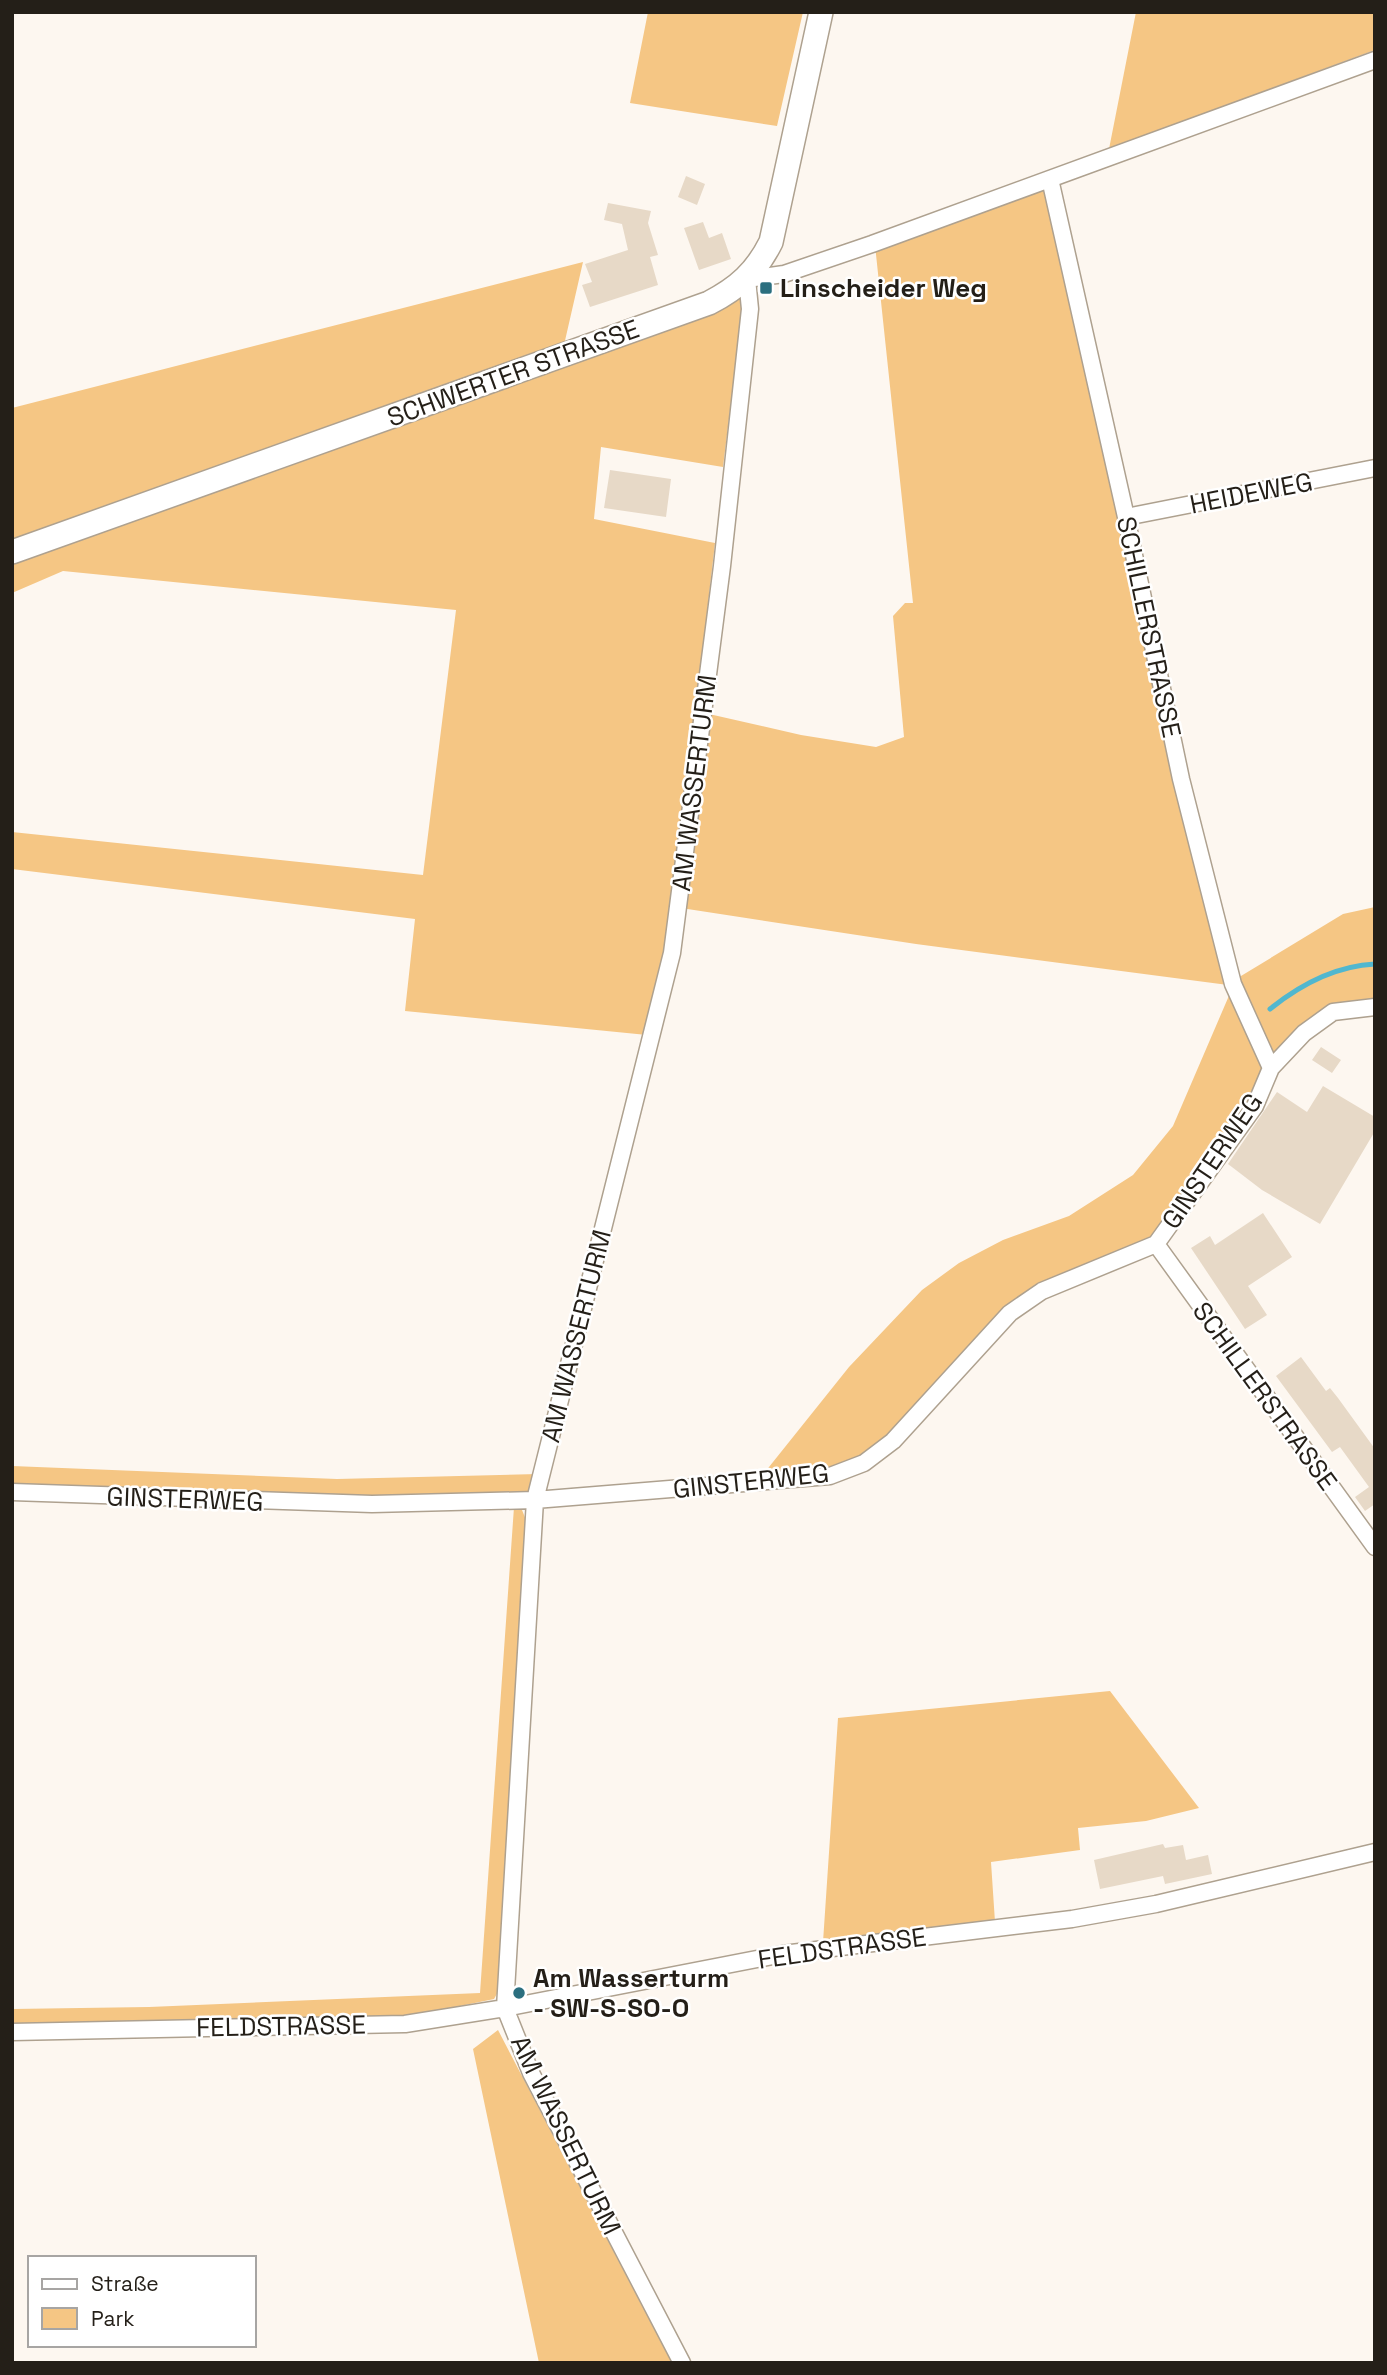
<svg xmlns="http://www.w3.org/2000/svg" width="1387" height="2375" font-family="'Space Grotesk',sans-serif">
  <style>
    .green { fill: #f5c684 }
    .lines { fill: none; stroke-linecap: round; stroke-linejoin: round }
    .stream { stroke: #51b7cf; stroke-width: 5 }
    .building { fill: #e7d9c7 }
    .minor-casing { stroke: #aea18f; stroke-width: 19 }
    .secondary-casing { stroke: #aea18f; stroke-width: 26 }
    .minor { stroke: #fff; stroke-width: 16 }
    .secondary { stroke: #fff; stroke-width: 23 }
    .poi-dot { fill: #2b6f7f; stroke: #fff; stroke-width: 2.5 }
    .labels { text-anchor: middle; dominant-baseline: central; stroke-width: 5; stroke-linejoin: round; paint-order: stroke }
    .poi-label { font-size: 26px; font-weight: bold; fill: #241f18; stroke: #fff; text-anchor: start }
    .street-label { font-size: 26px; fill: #241f18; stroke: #fff }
  </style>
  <rect width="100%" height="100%" fill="#fdf7f0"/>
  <path class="green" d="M648 12H803L777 126 630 103Z
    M1136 12H1375V50L1109 149Z
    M1045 186 1228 985 916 944 681 908 709 714 801 735 876 747 904 737 893 616 905 603H913L875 245Z
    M583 262 564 345 12 545V408Z
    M744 297 723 467 601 447 594 519 715 543 668 953 647 1035 405 1011 415 919 12 869V832L423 875 456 610 63 571 12 593V558Z
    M1375 907V1004L1332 1009 1273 1060 1236 979 1343 914Z
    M1231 991 1267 1071 1251 1105 1151 1240 1040 1288 872 1452 826 1471 761 1477 849 1367 922 1290 959 1263 1003 1240 1069 1216 1133 1175 1173 1126Z
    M12 1466 337 1479 538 1474 528 1492 375 1500 12 1488Z
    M514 1507 522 1510 526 1520 525 1542 498 1992 494 1999 402 2018 12 2025V2009L149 2007 480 1993Z
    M1110 1691 1199 1808 1146 1821 1078 1828 1080 1850 991 1862 995 1922 823 1942 838 1718Z
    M498 2030 672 2363H539L473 2049Z"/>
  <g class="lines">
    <path class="stream" d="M1270 1009C1301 984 1335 966 1375 964"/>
  </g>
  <path class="building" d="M686 176 705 184 697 205 678 197Z
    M608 203 651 211 648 223 658 255 650 257 658 285 590 307 582 285 592 282 585 264 628 250 622 224 604 220Z
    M703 222 709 238 722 233 731 259 699 270 684 228Z
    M610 470 671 479 666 517 604 508Z
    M1321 1047 1341 1060 1332 1073 1312 1060Z
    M1323 1086 1375 1117V1131L1320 1224 1262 1190 1228 1164 1277 1092 1307 1112Z
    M1263 1213 1292 1257 1248 1286 1267 1315 1245 1329 1191 1248 1210 1236 1215 1245Z
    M1301 1357 1326 1391 1330 1388 1338 1398 1375 1449V1504L1365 1511 1355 1497 1369 1487 1340 1447 1332 1452 1276 1376Z
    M1163 1844 1165 1848 1183 1845 1186 1860 1208 1855 1212 1874 1165 1884 1163 1876 1100 1889 1094 1860Z"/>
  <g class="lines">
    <defs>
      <path id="minor" d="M1050 179 1126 517 1181 779 1233 984 1271 1068
        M1126 517 1375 468
        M1156 1244 1375 1547
        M12 1492 372 1504 535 1500 830 1476 864 1463 893 1441 1010 1313 1042 1291 1156 1244 1255 1106 1271 1068 1304 1033 1333 1012 1375 1007
        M12 2032 405 2024 505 2008 783 1954 1072 1919 1156 1904 1375 1852
        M682 2363 531 2073 505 2008 535 1500 672 953 722 566 750 309 747 279 784 274 872 244 1375 60"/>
      <path id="secondary" d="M12 552 709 303C738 288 756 272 771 242L821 12"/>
    </defs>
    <use href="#minor" class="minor-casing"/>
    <use href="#secondary" class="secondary-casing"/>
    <use href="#minor" class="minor"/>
    <use href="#secondary" class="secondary"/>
  </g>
  <g class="poi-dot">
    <rect x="759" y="281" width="14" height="14" rx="3.5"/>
    <circle cx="519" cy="1993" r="7"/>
  </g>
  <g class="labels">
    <g class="poi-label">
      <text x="780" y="288">Linscheider Weg</text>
      <text x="533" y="1978">Am Wasserturm<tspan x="533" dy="30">- SW-S-SO-O</tspan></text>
    </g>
    <g class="street-label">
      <text transform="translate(513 373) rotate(-20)">SCHWERTER STRASSE</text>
      <text transform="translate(1251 493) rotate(-11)">HEIDEWEG</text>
      <text transform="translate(1149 627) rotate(78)">SCHILLERSTRASSE</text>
      <text transform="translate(694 783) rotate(-83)">AM WASSERTURM</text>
      <text transform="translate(1212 1161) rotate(-56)">GINSTERWEG</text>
      <text transform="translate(576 1336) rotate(-76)">AM WASSERTURM</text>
      <text transform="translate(1265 1396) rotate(54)">SCHILLERSTRASSE</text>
      <text transform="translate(751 1481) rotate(-6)">GINSTERWEG</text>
      <text transform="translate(185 1499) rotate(2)">GINSTERWEG</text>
      <text transform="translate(842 1948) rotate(-8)">FELDSTRASSE</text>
      <text transform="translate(281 2026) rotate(-1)">FELDSTRASSE</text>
      <text transform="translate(566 2135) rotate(64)">AM WASSERTURM</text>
    </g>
  </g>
  <rect width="1387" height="2375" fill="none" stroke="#241f18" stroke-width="28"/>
  <rect x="28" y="2256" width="228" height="91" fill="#ffffff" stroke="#a7a5a3" stroke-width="2"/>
  <rect x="42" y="2279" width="35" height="10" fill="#ffffff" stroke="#a7a5a3" stroke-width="2"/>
  <text x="91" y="2291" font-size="21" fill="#241f18">Straße</text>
  <rect x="42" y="2308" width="35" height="21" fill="#f5c684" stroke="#a7a5a3" stroke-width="2"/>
  <text x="91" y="2326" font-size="21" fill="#241f18">Park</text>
</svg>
